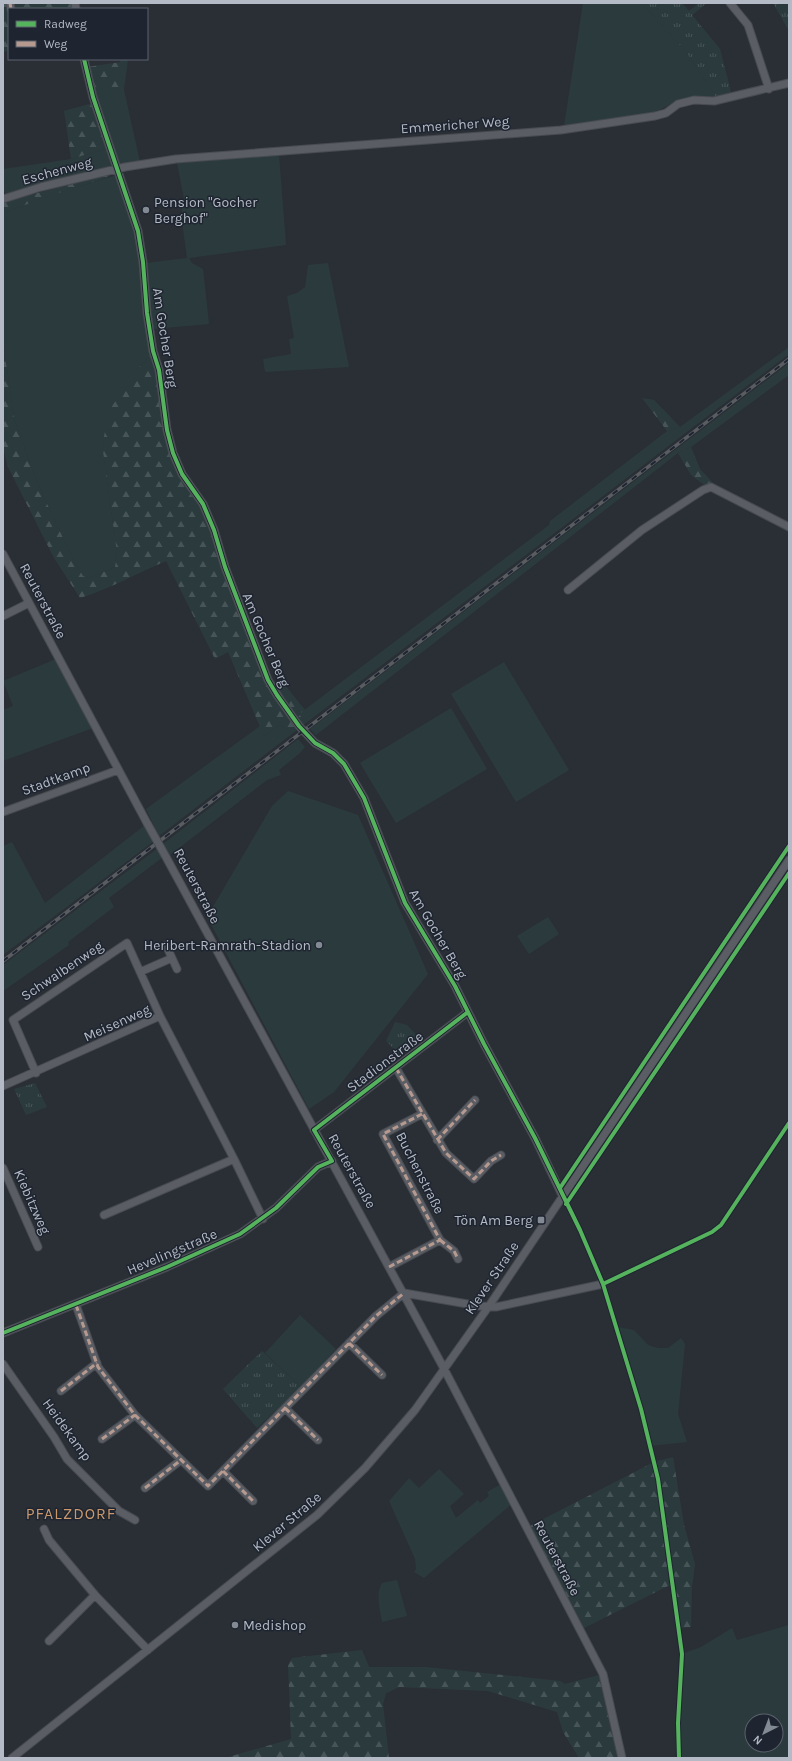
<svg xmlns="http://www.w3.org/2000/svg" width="792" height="1761" font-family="Karla,sans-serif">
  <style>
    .green { fill: #2b3b3d; fill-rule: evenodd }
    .forest { fill: url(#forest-firs) }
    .park { fill: url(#park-tufts) }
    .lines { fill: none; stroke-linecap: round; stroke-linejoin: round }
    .minor-casing { stroke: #484b51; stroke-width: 9 }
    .minor { stroke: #5a5d64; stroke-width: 7 }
    .rail-casing { stroke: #595d62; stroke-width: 3.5 }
    .rail { stroke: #1e2530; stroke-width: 2; stroke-dasharray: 6; stroke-linecap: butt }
    .minor-bridge-casing { stroke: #484b51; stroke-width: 9; stroke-linecap: butt }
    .minor-bridge { stroke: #5a5d64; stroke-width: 7 }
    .quiet { stroke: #b69a8f; stroke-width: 3; stroke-dasharray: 6 3; stroke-linecap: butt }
    .cycleway-casing { stroke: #1e2530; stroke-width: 6 }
    .cycleway { stroke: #56b35d; stroke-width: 4 }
    .poi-dot { fill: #848a94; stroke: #1e2530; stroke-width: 1.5 }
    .labels { text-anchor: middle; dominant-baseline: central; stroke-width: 3; stroke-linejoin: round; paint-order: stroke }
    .street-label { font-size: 14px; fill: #b5bbc6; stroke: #1e2530 }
    .poi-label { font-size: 14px; fill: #b5bbc6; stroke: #1e2530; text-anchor: start }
    .quarter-label { font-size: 16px; letter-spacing: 1px; fill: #ca986c; stroke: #1e2530 }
  </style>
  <defs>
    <pattern id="forest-firs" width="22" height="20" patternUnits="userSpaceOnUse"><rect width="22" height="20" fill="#2b3b3d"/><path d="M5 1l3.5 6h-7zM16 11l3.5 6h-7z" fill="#485558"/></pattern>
    <pattern id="park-tufts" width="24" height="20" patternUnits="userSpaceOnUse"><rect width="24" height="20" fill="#2b3b3d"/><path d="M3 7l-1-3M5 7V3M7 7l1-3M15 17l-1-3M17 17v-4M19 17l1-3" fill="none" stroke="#485558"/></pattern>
  </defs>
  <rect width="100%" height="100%" fill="#2a2f36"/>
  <path class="green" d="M583 3H642L686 52 716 97H690L676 101 656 112 564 126Z
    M120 59H128L124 90 140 162 123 165 117 162 93 90H124Z
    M108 148 114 163 111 167 6 195 3 188V169L71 159Z
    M279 155 286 245 189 258 192 263 203 269 209 324 153 329 150 311 146 263 187 258 182 222V205L185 204 177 163Z
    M114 176 117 177 136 233 140 253 144 313 151 355 133 373 102 443 117 553 115 567 89 578 83 576 70 553 36 480 14 419 3 341V213L57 193Z
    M328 263 349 367 265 372 263 359 291 354 289 339 294 338 287 296 297 293 305 287 308 265Z
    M789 347V354L306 723 299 714 549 525 550 521 667 431 680 427Z
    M789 363V375L691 447 678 453 316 735 310 729Z
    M56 659 93 728 3 761V710L13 706 3 681Z
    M504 662 569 770 516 802 451 694Z
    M451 708 487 769 396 823 360 763Z
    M280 725 293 733 159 836 146 809 260 726 264 736Z
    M298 739 305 747 300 753 279 770 281 775 267 780 170 855 163 844Z
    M288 791 358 815 428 974 334 1092 309 1109 207 917 272 806Z
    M145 825 154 841 3 955V846L12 842 45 903Z
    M158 848 163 857 109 898 114 907 68 942 69 945 3 991V965Z
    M548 917 559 934 529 954 517 936Z
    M300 1315 336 1349 301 1387 265 1353Z
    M617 1327 634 1330 648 1345 658 1348H668L681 1338 685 1344 678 1414 687 1442 650 1446 641 1409Z
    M439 1469 464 1494 450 1506 456 1518 478 1500 480 1503 489 1496 487 1492 503 1483 513 1503 424 1578 414 1572 416 1569 415 1559 389 1501 409 1478 419 1488Z
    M397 1580 407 1616 382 1622C380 1609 375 1594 382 1583Z
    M789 1625V1758H679L678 1723 682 1654 701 1647 732 1628 737 1640ZM752 1721H776V1745H752Z"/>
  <path class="forest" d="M3 3H7L9 9V50L3 52Z
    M12 3H72L74 9H48L47 7 42 9H13Z
    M121 62 124 90H93L87 67Z
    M93 103 108 148 71 159 64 111Z
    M107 175 109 177 55 194 3 213V202Z
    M3 341 14 419 36 480 70 553 83 576 89 578 115 567 117 553 102 444 111 408 133 373 151 355 155 365 171 454 202 505 269 686 299 728 293 733 280 725 264 736 228 652 215 659 166 561C137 573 110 589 80 598L54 558 8 467 3 447Z
    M642 398 654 400 680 427 667 431Z
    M691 447 700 469 713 483 707 487 691 475 678 453Z
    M280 679 305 710 299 714 306 723 301 726 272 685Z
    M673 1457 684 1525 695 1564 692 1587 691 1627 679 1628 672 1584 580 1630 526 1528 654 1462Z
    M362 1650 369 1667H425L560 1681 565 1684 603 1674 622 1758H579L563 1732 557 1712 488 1691 399 1687 386 1693 383 1704 389 1758H225L291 1739 288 1665 292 1658Z"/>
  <path class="park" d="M642 3H682L689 11 699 3H707L692 15 720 49 731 92 716 97 686 52Z
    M773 3H789V31Z
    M395 1022 407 1025 421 1040 401 1056 386 1041Z
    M35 1083 47 1107 26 1115 14 1089Z
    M262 1351 301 1387 257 1428 223 1389Z"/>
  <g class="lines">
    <defs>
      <path id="minor" d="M10 3 11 9
        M75 3 76 9
        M730 3 748 25 769 89
        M84 59 93 97 138 231 143 262 147 313 153 351 159 370 167 430 173 453 182 474 203 504 214 530 225 567 268 680 277 695 299 726 315 743 333 753 344 764 364 798 405 903 455 986 484 1044 535 1138 563 1197
        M3 199 41 187 125 167 176 159 561 130 655 116 666 113 678 104 694 100 714 101 789 83
        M3 554 147 823
        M568 590 642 530 703 490 711 487 789 527
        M3 616 29 603
        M3 812 118 770
        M166 857 441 1363 603 1674 622 1758
        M166 945 177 969
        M140 972 172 958
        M396 1068 446 1153 474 1179 491 1161 501 1155
        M36 1073 13 1020 127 943 160 1016 234 1159 263 1219
        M3 1086 160 1016
        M314 1130 468 1012
        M437 1140 475 1100
        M3 1168 38 1247
        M104 1215 234 1159
        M440 1240 454 1251 458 1259
        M389 1267 440 1240 383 1134 422 1114
        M404 1293 479 1306 496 1307 603 1284
        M76 1305 98 1367 135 1415 208 1486 376 1316 404 1293
        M3 1333 167 1267 240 1234 276 1208 318 1167 332 1161
        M349 1343 382 1375
        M3 1364 54 1437 67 1459 119 1511 135 1520
        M61 1391 97 1363
        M285 1408 318 1440
        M102 1439 135 1415
        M223 1471 253 1501
        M145 1488 181 1460
        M44 1529 49 1540 95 1595 148 1650
        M49 1641 95 1595
        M12 1758 317 1515 365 1468 415 1410 489 1306 789 860"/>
    </defs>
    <use href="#minor" class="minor-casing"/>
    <use href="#minor" class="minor"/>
    <defs>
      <path id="rail" d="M3 961 789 359"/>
    </defs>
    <use href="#rail" class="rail-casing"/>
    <use href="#rail" class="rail"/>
    <defs>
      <path id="minor-bridge" d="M147 823 166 857"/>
    </defs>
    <use href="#minor-bridge" class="minor-bridge-casing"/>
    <use href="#minor-bridge" class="minor-bridge"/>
    <path class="quiet" d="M10 3 11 9
      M396 1068 446 1153 474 1179 491 1161 501 1155
      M437 1140 475 1100
      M440 1240 454 1251 458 1259
      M389 1267 440 1240 383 1134 422 1114
      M76 1305 98 1367 135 1415 208 1486 376 1316 404 1293
      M349 1343 382 1375
      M61 1391 97 1363
      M285 1408 318 1440
      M102 1439 135 1415
      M223 1471 253 1501
      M145 1488 181 1460"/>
    <defs>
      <path id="cycleway" d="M84 59 93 97 138 231 143 262 147 313 153 351 159 370 167 430 173 453 182 474 203 504 214 530 225 567 268 680 277 695 299 726 315 743 333 753 344 764 364 798 405 903 455 986 484 1044 535 1138 580 1230 603 1284 641 1409 658 1479 682 1654 678 1723 679 1758
        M560 1188 789 846
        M566 1204 789 873
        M603 1284 712 1232 721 1225 789 1123
        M3 1333 167 1267 240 1234 276 1208 318 1167 332 1161 314 1130 468 1012"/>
    </defs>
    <use href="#cycleway" class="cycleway-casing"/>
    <use href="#cycleway" class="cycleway"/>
  </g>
  <g class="poi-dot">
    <circle cx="146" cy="210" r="4"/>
    <circle cx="319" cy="945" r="4"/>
    <rect x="537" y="1216" width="8" height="8" rx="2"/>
    <circle cx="235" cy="1625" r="4"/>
  </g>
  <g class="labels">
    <g class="street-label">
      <text transform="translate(455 125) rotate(-4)">Emmericher Weg</text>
      <text transform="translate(57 171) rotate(-15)">Eschenweg</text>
      <text transform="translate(165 338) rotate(81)">Am Gocher Berg</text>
      <text transform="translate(43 601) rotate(62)">Reuterstraße</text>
      <text transform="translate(266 640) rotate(67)">Am Gocher Berg</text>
      <text transform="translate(56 779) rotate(-20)">Stadtkamp</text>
      <text transform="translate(197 886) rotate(62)">Reuterstraße</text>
      <text transform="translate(438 934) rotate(60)">Am Gocher Berg</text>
      <text transform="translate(62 971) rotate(-34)">Schwalbenweg</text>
      <text transform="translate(117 1023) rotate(-24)">Meisenweg</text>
      <text transform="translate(385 1062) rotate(-37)">Stadionstraße</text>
      <text transform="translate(352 1171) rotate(61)">Reuterstraße</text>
      <text transform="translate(420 1173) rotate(63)">Buchenstraße</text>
      <text transform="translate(32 1202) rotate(66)">Kiebitzweg</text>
      <text transform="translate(172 1252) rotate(-23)">Hevelingstraße</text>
      <text transform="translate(492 1278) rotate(-56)">Klever Straße</text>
      <text transform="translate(67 1430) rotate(54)">Heidekamp</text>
      <text transform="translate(287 1522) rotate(-40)">Klever Straße</text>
      <text transform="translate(557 1558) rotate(62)">Reuterstraße</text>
    </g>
    <g class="poi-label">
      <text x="154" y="202">Pension "Gocher<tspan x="154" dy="16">Berghof"</tspan></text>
      <text x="311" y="945" text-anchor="end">Heribert-Ramrath-Stadion</text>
      <text x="533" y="1220" text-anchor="end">Tön Am Berg</text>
      <text x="243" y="1625">Medishop</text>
    </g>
    <g class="quarter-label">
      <text x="71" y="1513">PFALZDORF</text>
    </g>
  </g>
  <rect width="792" height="1761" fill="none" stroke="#b5bbc6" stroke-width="8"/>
  <rect x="8" y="8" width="140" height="52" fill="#1e2530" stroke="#5a616c"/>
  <rect x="16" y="21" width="20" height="6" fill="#56b35d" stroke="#5a616c"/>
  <text x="44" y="28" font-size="12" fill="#b5bbc6">Radweg</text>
  <rect x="16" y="41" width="20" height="6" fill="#b69a8f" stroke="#5a616c"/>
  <text x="44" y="48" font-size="12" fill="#b5bbc6">Weg</text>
  <g transform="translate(764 1733) rotate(222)"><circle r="19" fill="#1e2530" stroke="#5a616c"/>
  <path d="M0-3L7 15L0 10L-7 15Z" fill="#848a94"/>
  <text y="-6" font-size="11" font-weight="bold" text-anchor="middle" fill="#b5bbc6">N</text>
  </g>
</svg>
